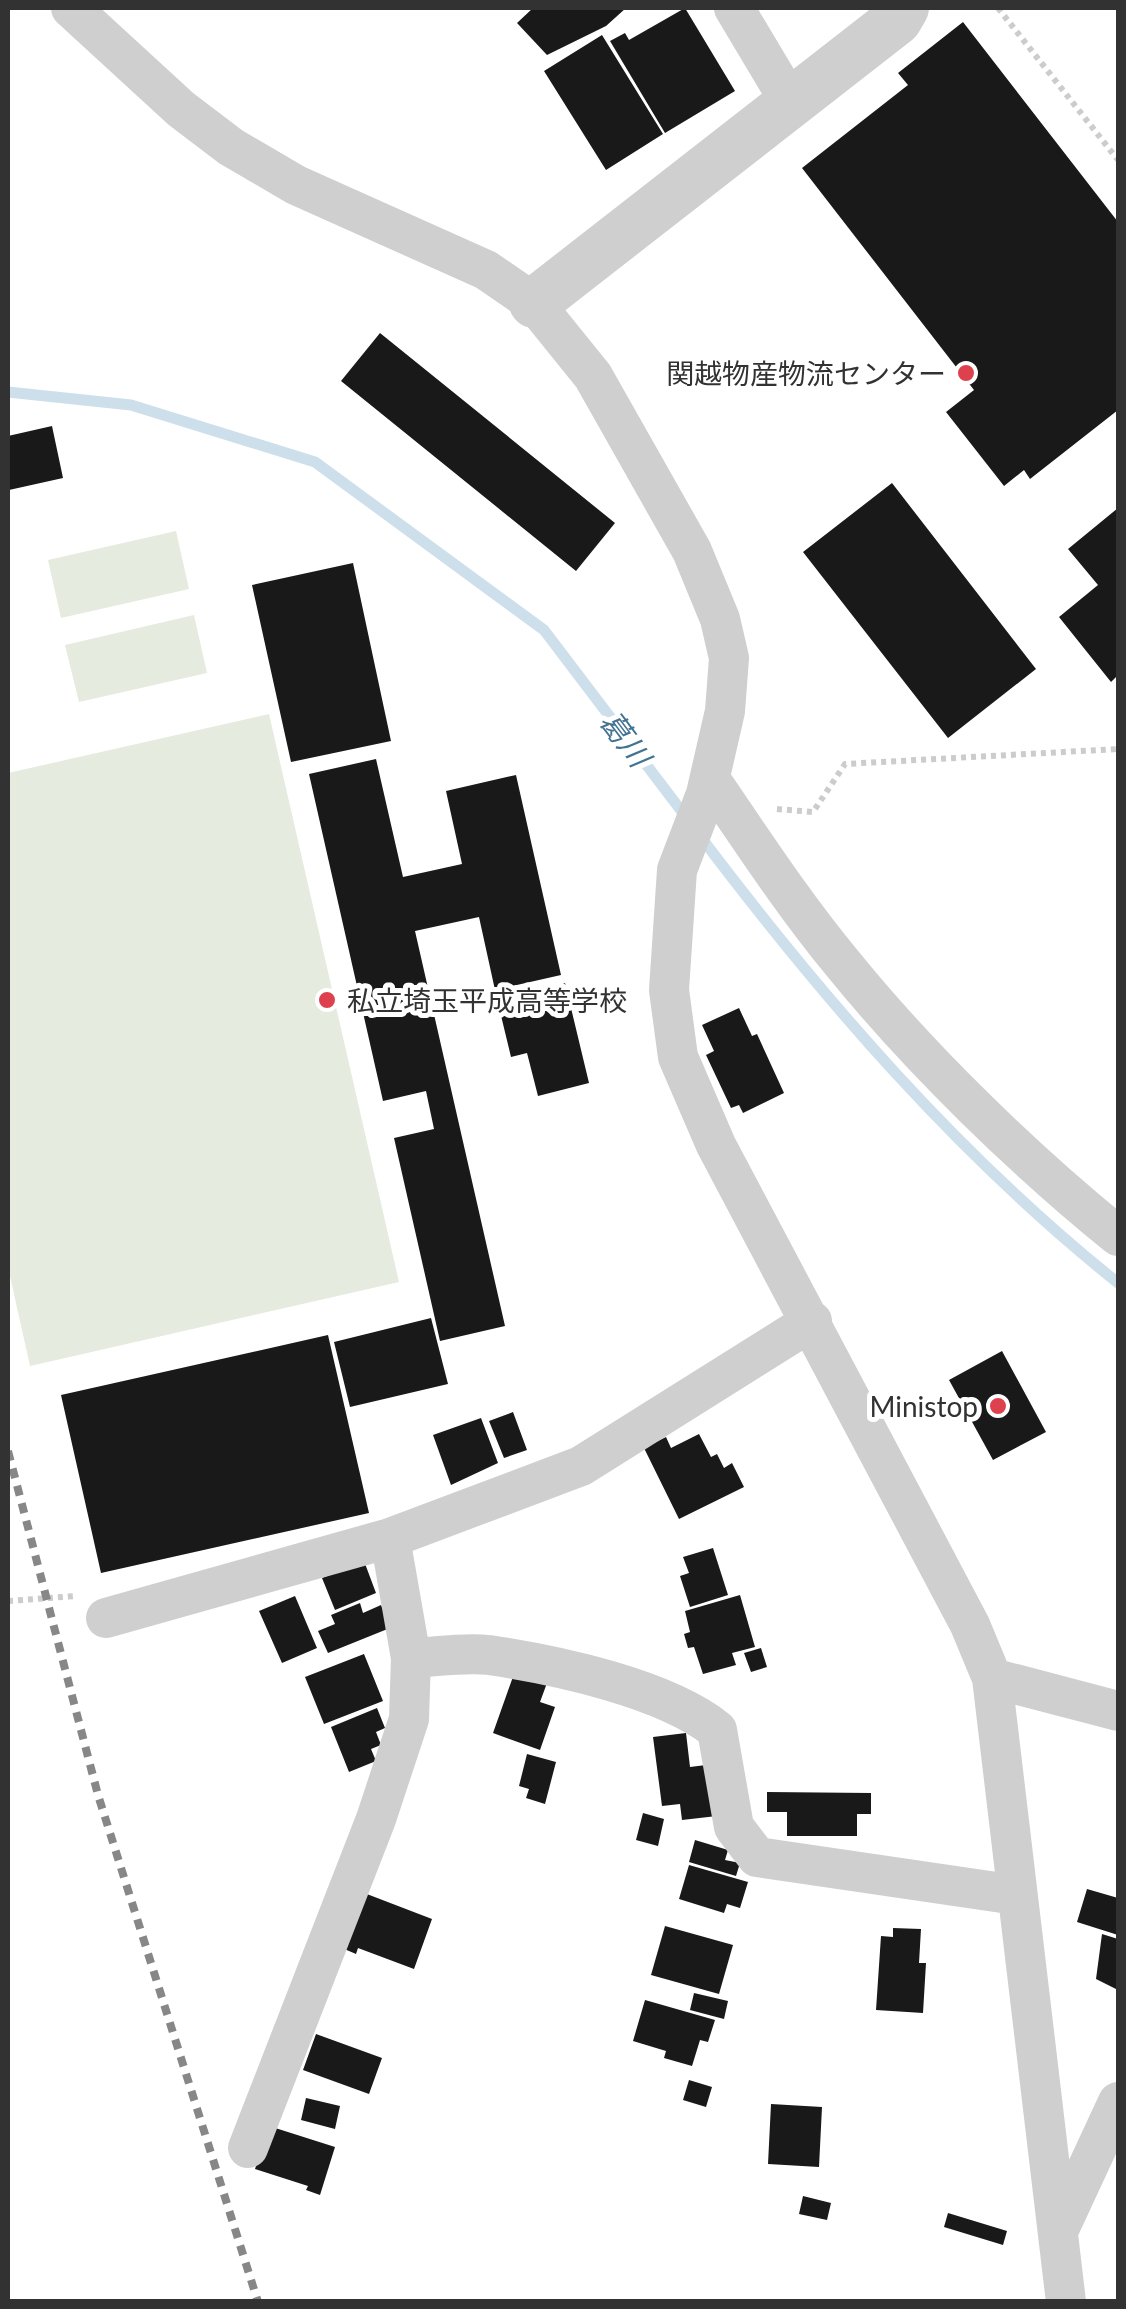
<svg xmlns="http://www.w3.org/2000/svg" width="1126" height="2309" font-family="Lato,'Noto Sans JP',sans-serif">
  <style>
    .green { fill: #e5ebdf }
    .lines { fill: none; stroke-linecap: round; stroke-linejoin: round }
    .stream { stroke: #cddfea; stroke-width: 11 }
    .building { fill: #191919 }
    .path { stroke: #ccc; stroke-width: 6; stroke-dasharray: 5 5; stroke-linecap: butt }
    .minor { stroke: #cfcfcf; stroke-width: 40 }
    .tertiary { stroke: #cfcfcf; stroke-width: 50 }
    .rail { stroke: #878787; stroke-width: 8; stroke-dasharray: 10 8; stroke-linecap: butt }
    .poi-dot { fill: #dd414d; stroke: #fff; stroke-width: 4 }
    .labels { text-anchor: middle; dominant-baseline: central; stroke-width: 10; stroke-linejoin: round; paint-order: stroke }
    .poi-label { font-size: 28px; fill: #323232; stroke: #fff; text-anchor: end }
    .water-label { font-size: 30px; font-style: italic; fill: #437392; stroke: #fff }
  </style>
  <rect width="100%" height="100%" fill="#fff"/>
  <path class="green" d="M176 531 189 589 61 618 48 560Z
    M194 615 207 673 79 702 65 645Z
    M269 714 399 1282 30 1366 8 1267V773Z"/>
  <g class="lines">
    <path class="stream" d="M8 392 131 405 315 462 544 630 686 817
      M700 836C824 1000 957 1154 1118 1283"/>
  </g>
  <path class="building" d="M533 8H626L606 26 547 55 517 23Z
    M685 8 735 91 665 133 610 41 625 33 629 40Z
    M963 22 1118 222V410L1030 479 1024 470 1004 486 946 412 974 390 802 168 908 85 898 73Z
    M602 35 663 134 606 170 544 71Z
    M380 333 615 523 576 571 341 381Z
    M52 426 63 478 9 490 8 436Z
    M892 483 1036 669 948 738 803 552Z
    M1118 508V675L1111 682 1059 617 1098 585 1068 549Z
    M353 563 391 741 291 762 252 585Z
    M376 759 403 877 462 864 446 791 516 775 561 975 495 990 479 917 415 931 505 1326 440 1341 394 1138 434 1129 426 1091 383 1101 309 774Z
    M565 983 589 1083 538 1096 527 1053 511 1057 497 999Z
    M739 1008 752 1036 757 1034 784 1093 743 1113 739 1105 731 1108 706 1055 714 1051 702 1025Z
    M431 1318 448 1384 350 1407 334 1342Z
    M328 1335 369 1513 101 1573 61 1395Z
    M1002 1351 1046 1432 993 1460 949 1380Z
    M513 1412 527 1450 504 1458 489 1421Z
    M481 1418 498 1463 451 1485 433 1435Z
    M699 1434 711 1457 717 1454 724 1468 732 1463 744 1487 679 1519 644 1448 666 1437 671 1448Z
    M713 1548 728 1595 690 1607 680 1576 689 1573 683 1557Z
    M364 1561 376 1593 335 1610 322 1578Z
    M740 1595 755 1647 732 1653 736 1665 703 1674 694 1647 688 1648 684 1634 690 1632 685 1611Z
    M295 1596 317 1648 282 1663 259 1611Z
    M360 1603 363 1613 381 1605 390 1628 328 1653 318 1631 335 1624 331 1615Z
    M761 1648 767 1667 751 1672 744 1653Z
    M364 1654 383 1701 324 1724 305 1677Z
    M515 1671 547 1683 540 1702 555 1707 540 1750 493 1733Z
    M377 1708 385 1728 376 1732 381 1745 371 1749 376 1761 349 1772 331 1727Z
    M686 1733 690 1767 706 1765 717 1816 682 1820 680 1804 662 1806 653 1737Z
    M527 1754 556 1762 545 1804 526 1798 529 1789 519 1786Z
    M767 1792 871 1793V1814H857V1836H787V1812H767Z
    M643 1813 664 1819 658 1846 636 1840Z
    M695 1840 728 1850 725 1860 740 1863 736 1876 689 1862Z
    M689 1865 748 1882 740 1908 727 1904 724 1913 679 1899Z
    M1087 1889 1118 1898V1935L1077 1922Z
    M359 1891 432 1919 414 1969 358 1948 356 1954 342 1948Z
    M665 1926 733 1945 719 1994 651 1975Z
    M893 1928 921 1929 919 1963H926L923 2013 876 2010 881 1936 893 1937Z
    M1102 1934 1118 1939V1990L1096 1979Z
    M694 1993 728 2001 724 2019 690 2010Z
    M645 2000 715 2020 708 2042 700 2040 692 2066 664 2058 666 2051 633 2041Z
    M316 2034 382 2058 369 2094 303 2070Z
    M689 2080 712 2087 706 2107 683 2100Z
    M306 2098 340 2106 335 2129 301 2120Z
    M771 2104 822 2107 819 2167 768 2164Z
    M269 2126 335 2147 320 2195 306 2190 308 2186 255 2169Z
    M803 2196 831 2203 827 2220 799 2214Z
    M948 2213 1007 2231 1003 2245 944 2227Z"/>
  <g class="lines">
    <path class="path" d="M998 8 1118 160
      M777 809 813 812 845 764 1118 749
      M8 1601 76 1596"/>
    <path class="minor" d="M71 8 181 109 231 147 296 185 486 270 534 303 593 376 692 551 720 619 729 658 725 711 706 794 677 870 669 990 678 1057 716 1145 970 1625 992 1678 1066 2302
      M734 8 792 105
      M710 779C753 842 794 905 843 964 920 1059 1024 1160 1118 1236
      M106 1618 390 1538 581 1466 812 1321
      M411 1658C436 1657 464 1652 489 1655 556 1665 665 1688 717 1730L734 1827 757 1857 1016 1895
      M992 1678 1118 1711
      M248 2148 376 1819 409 1719 411 1658 390 1538
      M1060 2227 1118 2102"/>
    <path class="tertiary" d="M534 303 897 20 904 8"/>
    <path class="rail" d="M8 1451 98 1795 258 2302"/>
  </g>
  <g class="poi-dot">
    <circle cx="966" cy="373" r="10"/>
    <circle cx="327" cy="1000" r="10"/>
    <circle cx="998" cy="1406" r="10"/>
  </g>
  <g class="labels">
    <g class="poi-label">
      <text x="946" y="373">関越物産物流センター</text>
      <text x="347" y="1000" text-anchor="start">私立埼玉平成高等学校</text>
      <text x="978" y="1406">Ministop</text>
    </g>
    <g class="water-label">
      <text transform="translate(626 738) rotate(53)">葛川</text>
    </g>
  </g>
  <rect width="1126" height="2309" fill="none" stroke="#323232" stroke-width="20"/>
</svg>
